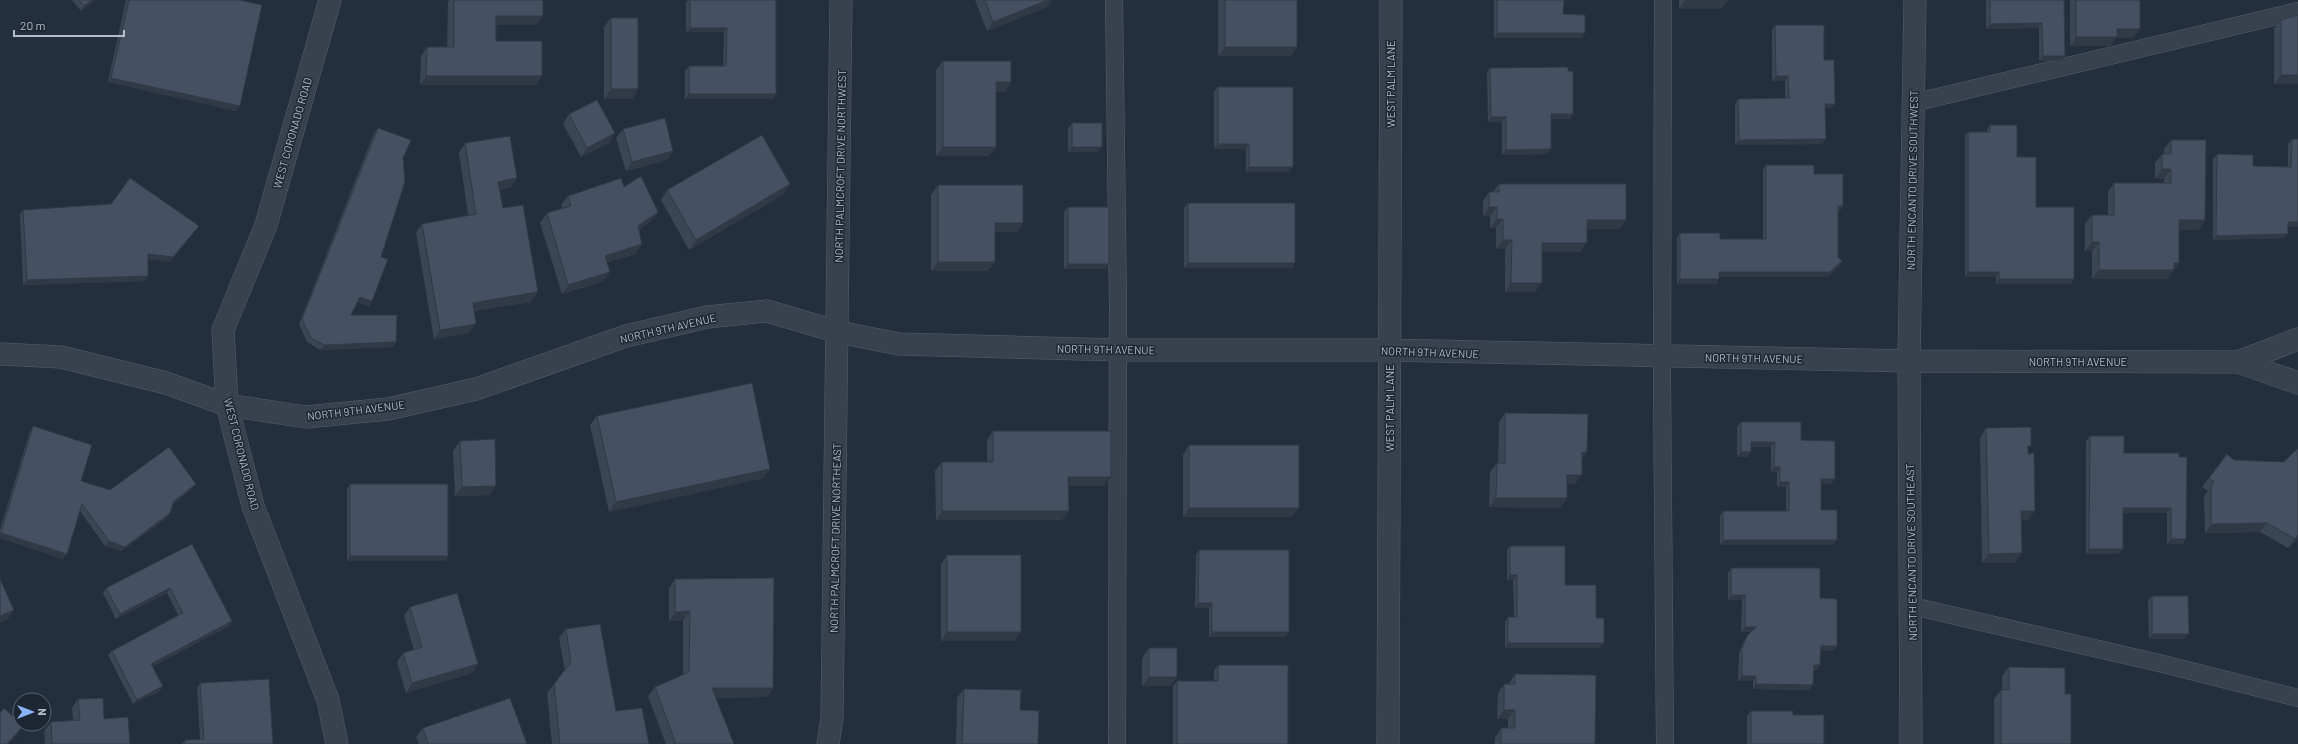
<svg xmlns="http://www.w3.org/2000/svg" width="2298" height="744" font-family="Barlow,sans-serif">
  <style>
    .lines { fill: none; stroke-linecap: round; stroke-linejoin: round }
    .service-casing { stroke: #565f6c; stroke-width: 18 }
    .minor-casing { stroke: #565f6c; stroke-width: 23 }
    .service { stroke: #38414e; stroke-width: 17 }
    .minor { stroke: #38414e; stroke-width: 22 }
    .wall { fill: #3b4654 }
    .shaded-wall { fill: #303945 }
    .building { fill: #455162; stroke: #303945 }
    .labels { text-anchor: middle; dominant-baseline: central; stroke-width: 3; stroke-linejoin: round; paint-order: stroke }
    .street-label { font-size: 11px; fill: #b4bcc9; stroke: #1d2633 }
  </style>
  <rect width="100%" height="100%" fill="#242f3e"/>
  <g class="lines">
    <defs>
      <path id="service" d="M1114 0 1118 304 1117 744
        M1663 0 1662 381 1665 744
        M1913 103 2298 11
        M1912 606 2159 663 2298 698"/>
      <path id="minor" d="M330 0 266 225 223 330 227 405 253 506 328 700 337 744
        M0 354 61 357 166 383 227 405 306 417 388 409 476 389 626 336 707 317 767 311 838 332 899 344 1118 350H1389L1909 361 2238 362 2298 383
        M2238 362 2298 339
        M828 744 832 718 841 0
        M1388 744 1391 0
        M1911 744 1909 361 1915 0"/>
    </defs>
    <use href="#service" class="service-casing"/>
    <use href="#minor" class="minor-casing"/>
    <use href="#service" class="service"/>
    <use href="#minor" class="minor"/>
  </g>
  <path class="wall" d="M72 0H95L81 11Z
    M126 0H239L236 111 108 82Z
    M449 0H543V16L536 25H496V41L542 76 536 85H420L421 56 427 47H447L448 2Z
    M688 0H776V94L773 99H685V71L689 66H723L724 32H686V3Z
    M975 0H1052L1047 7 987 31Z
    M1218 0H1297L1291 56H1218Z
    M1494 0H1564L1563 14 1582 38H1494Z
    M1679 0H1728L1721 9H1679Z
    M1986 0H2064L2065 56 2062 60 2039 61V28L1986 29Z
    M2070 0H2140V29L2133 38H2116L2110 46H2070Z
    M611 18 638 89 632 99H604V27Z
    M2281 20 2298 84H2274V29Z
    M1775 25 1824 60 1831 108H1825L1822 144 1735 145V104L1738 99 1785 98V81H1772V30Z
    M943 61 1011 82 1005 92H996V147L989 156H936V70Z
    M1490 68 1570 119H1551V149L1547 154 1502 155V122H1488L1487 73Z
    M1218 87 1289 172H1246V149H1214V92Z
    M569 114 609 143 581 157 563 124Z
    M1072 123 1098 152H1068V128Z
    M1990 125 2017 157 2036 207 2071 284H1996V277H1965V136L1968 132H1987V130Z
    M378 128 403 158 372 301 369 306 357 302 351 315 396 342 393 347 320 350 307 342 299 324 374 133Z
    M623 129 673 151 667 160 626 171 616 138Z
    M2292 139H2298L2288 227 2285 238 2213 240V159L2217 154 2253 166 2288 167V144Z
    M2171 140 2205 220 2198 230H2179V263L2167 279H2092V251H2085V224L2092 215H2108V192L2114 183H2164V179H2155V163L2162 154H2164V149Z
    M465 143 517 178 511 187 500 190 503 208 531 302 474 311 469 333 434 339 416 233 422 224 468 215 459 153Z
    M1766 165 1814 174 1840 211H1838V257L1842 261 1839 266 1827 277H1719L1716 284H1677V238L1680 233 1720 239H1763V170Z
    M1499 184 1620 229H1587L1580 252H1542L1535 292H1505V249H1496V228H1490V216H1483V201L1489 192H1493Z
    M938 185 1023 223 1017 232H995V262L988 271H931V195Z
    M624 187 658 212 651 221 639 230 636 254 607 262 604 281 562 294 540 223 547 213 562 208 561 205 568 196Z
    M667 190 784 194 689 250 661 200Z
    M1188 203 1292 268H1184V208Z
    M1068 207 1106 269H1064V212Z
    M23 210 199 226 170 262 148 259V276L145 281 23 285 20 214Z
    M1505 413 1582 460 1575 484H1567L1561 508 1489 507 1490 472 1497 463H1498L1499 422Z
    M597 416 764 478 609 512 590 425Z
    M1741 422 1801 440 1831 484H1821V510L1837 540 1833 545H1720V516L1723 511H1786V487H1777V472H1771V447H1751L1748 457H1737V427Z
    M33 426 81 481 110 490 192 489 173 504 167 518 121 551 105 546 80 511 63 559 0 538V530L30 431Z
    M1986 428 2028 451V520H2021L2022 553 2015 563H1982L1980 438Z
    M993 431 1104 486H1068L1062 520H936L935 471 942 462H987V440Z
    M2090 436 2124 453 2179 457 2183 544H2167V513H2123L2119 554H2086V441Z
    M460 441 490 495 455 496 453 451Z
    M1189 445 1292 517H1183V455Z
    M2298 450V537L2296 541 2288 548 2260 532 2205 533 2204 496 2208 491 2202 487 2209 478 2234 460 2284 462Z
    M350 484 448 556 445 561H347V489Z
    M192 544 232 621 229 626 153 666 160 691 133 704 108 655 112 651 178 615 167 593 116 619 103 593 106 588Z
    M1510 546 1565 585 1596 618 1600 648H1505V622L1508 617H1514L1513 580H1507V550Z
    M1199 550 1286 637H1209V608H1195L1196 555Z
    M947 555 1014 641H941V565Z
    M1731 568 1820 598 1834 651H1821L1817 670H1813L1809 690 1753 689V681H1738L1739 653 1744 641 1751 632H1741L1742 600H1728V573Z
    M675 579 773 688 767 697 716 698 734 744H666L648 696 655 687 683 675V620L669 621V588Z
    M2152 596 2185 639H2149L2148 600Z
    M410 607 478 664 472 673 406 693 397 662 403 653 414 650 404 616Z
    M566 629 616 711 649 744H552L547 693 554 684 565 671 559 638Z
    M1149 648 1171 686H1142V658Z
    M1218 665 1288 744H1173V686L1177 681H1214V670Z
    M2009 667 2065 694 2071 744H1994V699L2001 690H2002V676Z
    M1515 674 1595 744H1495V738L1501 728H1508V719H1497L1498 694 1504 684H1509V683Z
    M200 683 273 744H182L185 740H200L197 688Z
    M964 689 1020 710 1038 744H956L957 698Z
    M78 699 104 719 130 744H45L44 731 51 722 73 720 72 708Z
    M1751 711 1793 715 1824 744H1747V716Z
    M423 728 527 744H419L416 737Z"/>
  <path class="shaded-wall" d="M92 0H95L81 11 84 6Z
    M1048 0H1052L1047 7 987 31 993 22Z
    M1685 0H1728L1721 9H1679Z
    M496 16H543L536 25H490Z
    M2042 23 2039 28 1986 29 1990 24Z
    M690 28H727L724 32H686Z
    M2117 29H2140L2133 38H2116L2110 46H2070L2076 37Z
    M1497 33H1585L1582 38H1494Z
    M1225 47H1297L1291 56H1218Z
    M2043 56H2065L2062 60 2039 61Z
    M2281 75H2298V84H2274Z
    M426 76H542L536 85H420Z
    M1776 76H1788L1785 81H1772Z
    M111 78 240 106 236 111 108 82Z
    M996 82H1011L1005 92H989Z
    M611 89H638L632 99H604Z
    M689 94H776L773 99H685Z
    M1825 104H1835L1831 108H1822Z
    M1551 114H1573L1570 119H1547Z
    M1491 117H1506L1502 122H1488Z
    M615 133 609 143 581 157 587 148Z
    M1826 139 1822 144 1735 145 1739 140Z
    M1218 144H1249L1246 149H1214Z
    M943 147H996L989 156H936Z
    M1072 147H1102L1098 152H1068Z
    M1551 149 1547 154 1502 155 1506 150Z
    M673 151 667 160 626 171 632 162Z
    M1249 167H1293L1289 172H1246Z
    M2162 169H2171L2164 179H2155Z
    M517 178 511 187 492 192 498 182Z
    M790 184 784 194 689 250 696 240Z
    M1838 206H1843L1840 211H1835Z
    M1489 207H1497L1490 216H1483Z
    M658 212 651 221 632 235 638 226Z
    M1497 219H1503L1496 228H1490Z
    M1587 220H1626L1620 229H1580Z
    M2179 220H2205L2198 230H2173Z
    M2288 222H2298V227H2285Z
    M995 223H1023L1017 232H988Z
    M199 226 170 262 144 259 148 254Z
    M2288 234 2285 238 2213 240 2216 236Z
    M1503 240H1512L1505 249H1496Z
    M2092 242H2099L2092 251H2085Z
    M1542 243H1587L1580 252H1535Z
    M642 244 636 254 599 265 605 256Z
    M1842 261 1839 266 1827 277H1716L1719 272Z
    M938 262H995L988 271H931Z
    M1188 263H1295L1292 268H1184Z
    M2174 263H2179L2167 279H2092L2099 270Z
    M1068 264H1109L1106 269H1064Z
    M610 272 604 281 562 294 568 285Z
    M1968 272H1999L1996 277H1965Z
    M148 276 145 281 23 285 27 280Z
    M1680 279H1719L1716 284H1677Z
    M1999 279H2074L2071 284H1996Z
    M1511 283H1542L1535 292H1505Z
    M538 292 531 302 466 312 473 303Z
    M360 297 372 301 369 306 356 302Z
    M476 324 469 333 434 339 440 330Z
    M396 342 393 347 320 350 324 345Z
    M1751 442H1775L1771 447H1748Z
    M1582 452H1587L1581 462Z
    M1741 452H1751L1748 457H1737Z
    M1774 467H1780L1777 472H1771Z
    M770 469 764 478 609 512 616 502Z
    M1567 475H1582L1575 484H1561Z
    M1068 477H1111L1104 486H1062Z
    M1821 479H1835L1831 484H1817Z
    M1780 482H1789L1786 487H1777Z
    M196 484 192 489 171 506 174 501Z
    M496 486 490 495 455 496 462 487Z
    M1496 498H1567L1561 508 1489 507Z
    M1189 508H1299L1292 517H1183Z
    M2123 508H2171L2167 513H2120Z
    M942 511H1069L1062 520H936Z
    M2021 511H2035L2028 520H2014Z
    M170 513 167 518 121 551 105 546 109 541Z
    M2267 523 2260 532 2205 533 2211 524Z
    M1 533 67 554 63 559 0 538V535Z
    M2298 535V537L2296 541 2288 548 2295 539Z
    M2171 539H2186L2183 544H2167Z
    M1723 540H1837L1833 545H1720Z
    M2089 549H2123L2119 554H2086Z
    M2022 553 2015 563H1982L1989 554Z
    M350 556H448L445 561H347Z
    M1510 575H1517L1513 580H1507Z
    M170 588 167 593 116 619 120 614Z
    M1731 595H1745L1742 600H1728Z
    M1198 603H1212L1209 608H1195Z
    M14 610 8 619 0 623V616Z
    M690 611 683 620 669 621 675 612Z
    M232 621 229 626 148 669 151 664Z
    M1745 627H1756L1752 632H1741Z
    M947 632H1021L1014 641H941Z
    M1212 632H1289L1286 637H1209Z
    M2152 634H2189L2185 639H2149Z
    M1508 643H1604L1600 648H1505Z
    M1821 646H1837L1834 651H1817Z
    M478 664 472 673 406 693 412 683Z
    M1814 665H1820L1817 670H1810Z
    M1742 676H1756L1753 681H1738Z
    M1149 677H1177L1171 686H1142Z
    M1756 684 1813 685 1809 690 1753 689Z
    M163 686 160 691 133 704 137 700Z
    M712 688H773L767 697 706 698Z
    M1504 710H1515L1508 719H1497Z
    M23 726 17 735 9 744H7Z"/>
  <path class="building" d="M79 0H92L84 6Z
    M129 0H239L262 5 240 106 111 78Z
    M454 0H543V16H496V41H542V76H426L427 47H454Z
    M690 0H776V94H689V66H726L727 28H690Z
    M985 0H1048L993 22Z
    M1225 0H1297V47H1225Z
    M1497 0H1564L1563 14 1585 15V33H1497Z
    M1990 0H2064L2065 56H2043L2042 23 1990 24Z
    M2076 0H2140V29H2117V37H2076Z
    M2298 15V75H2281V20Z
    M611 18H638V89H611Z
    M1775 25H1824V60H1834L1835 104H1825L1826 139 1739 140 1738 99 1789 98 1788 76H1776Z
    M943 61H1011V82H996V147H943Z
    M1568 67V71H1573V114H1551V149L1506 150V117H1491L1490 68Z
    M1218 87H1293V167H1249V144H1218Z
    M597 100 615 133 587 148 569 114Z
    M665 118 673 151 632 162 623 129Z
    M1072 123H1102V147H1072Z
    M1990 125H2017V157H2036V207H2074V279H1999V272H1968V132H1990Z
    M378 128 411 140 403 158 405 182 381 257 388 259 372 301 360 297 351 315H397L396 342 324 345 311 338 302 319Z
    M762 135 790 184 696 240 667 190Z
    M510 136 517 178 498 182 503 208 523 205 538 292 473 303 476 324 440 330 422 224 476 214 465 143Z
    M2292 139H2298V222H2288V234L2216 236 2217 154 2253 155V166L2291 167Z
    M2171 140H2206L2205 220H2179V263H2174V270H2099V242H2092V215H2114V183H2171V169H2162V154H2171Z
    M1766 165H1814V174H1843V206H1838V257L1842 261 1830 272H1719V279H1680V233H1720V239H1766Z
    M641 176 658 212 638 226 642 244 605 256 610 272 568 285 547 213 571 206 568 196 621 178 624 187Z
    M130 178 199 226 173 257 148 254V276L27 280 23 210 111 204Z
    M1499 184H1626V220H1587V243H1542V283H1511L1512 240H1503V219H1497V207H1489V192H1499Z
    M938 185H1023V223H995V262H938Z
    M1188 203H1295V263H1188Z
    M1068 207H1109V264H1068Z
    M752 383 770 469 616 502 597 416Z
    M1505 413 1588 414 1587 452H1582V475H1567V498H1496L1497 463H1505Z
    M1741 422H1801V440L1835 441V479H1821V510H1837V540H1723V511H1789V482H1780V467H1774L1775 442H1751V452H1741Z
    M33 426 92 445 81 481 110 490 169 447 196 484 174 501 170 513 125 547 109 541 82 504 67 554 1 533Z
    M2031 427V446H2028V454L2034 453 2035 511H2021L2022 553 1989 554 1986 428Z
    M993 431H1111V477H1068L1069 511H942V462H993Z
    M2090 436H2124V453H2179V457H2187L2186 539H2171V508H2123V549H2089Z
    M495 439 496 486 462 487 460 441Z
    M1189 445H1299V508H1189Z
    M2297 449 2298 450V535L2295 539 2267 523 2211 524V487L2214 482 2209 478 2227 454 2234 460 2284 462Z
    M350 484H448V556H350Z
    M192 544 232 621 151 664 163 686 137 700 112 651 183 613 170 588 120 614 106 588Z
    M1510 546H1565V585H1596V618H1604V643H1508V617H1517V575H1510Z
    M1199 550H1289V632H1212V603H1198Z
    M947 555H1021V632H947Z
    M1731 568H1820V598L1837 599V646H1821L1820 665H1814L1813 685 1756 684V676H1742V648L1747 636 1756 627H1745V595H1731Z
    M774 578 773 688H712L734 744H676L655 687 689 672 690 611 675 612V579Z
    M0 579 14 610 0 616Z
    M457 593 478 664 412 683 403 653 422 647 410 607Z
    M2152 596H2188L2189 634H2152Z
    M600 624 616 711 642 708 649 744H560L554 684 571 662 566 629Z
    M1149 648H1177V677H1149Z
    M1218 665H1288V744H1177V681H1218Z
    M2009 667 2065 668V694H2071V744H2001V690H2009Z
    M1515 674 1596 675 1595 744H1501V728H1515V710H1504V684H1515Z
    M269 679 273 744H185V740L204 739 200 683Z
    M964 689 1021 690 1020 710 1039 711 1038 744H962Z
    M103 698 104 719 128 717 130 744H52L51 722 80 720 78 699Z
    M510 698 527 744H428L423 728Z
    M4 708 20 723V724H21L23 726 7 744H0V713Z
    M1751 711H1793V715H1824V744H1751Z"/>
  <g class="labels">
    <g class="street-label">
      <text transform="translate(1390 84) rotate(-90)">WEST PALM LANE</text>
      <text transform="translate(292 133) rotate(-74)">WEST CORONADO ROAD</text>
      <text transform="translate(840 166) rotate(-89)">NORTH PALMCROFT DRIVE NORTHWEST</text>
      <text transform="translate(1912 180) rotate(-89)">NORTH ENCANTO DRIVE SOUTHWEST</text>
      <text transform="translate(668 328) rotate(-13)">NORTH 9TH AVENUE</text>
      <text transform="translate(1106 349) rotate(1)">NORTH 9TH AVENUE</text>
      <text transform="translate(1430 352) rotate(2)">NORTH 9TH AVENUE</text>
      <text transform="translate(1754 358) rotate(1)">NORTH 9TH AVENUE</text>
      <text x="2078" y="361">NORTH 9TH AVENUE</text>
      <text transform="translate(1389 408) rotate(-90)">WEST PALM LANE</text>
      <text transform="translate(356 410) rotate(-7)">NORTH 9TH AVENUE</text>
      <text transform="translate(242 454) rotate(76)">WEST CORONADO ROAD</text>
      <text transform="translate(835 538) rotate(-89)">NORTH PALMCROFT DRIVE NORTHEAST</text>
      <text transform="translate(1911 552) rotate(-91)">NORTH ENCANTO DRIVE SOUTHEAST</text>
    </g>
  </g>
  <g transform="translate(32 712) rotate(90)"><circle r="19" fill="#1d2633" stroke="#59626f"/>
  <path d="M0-3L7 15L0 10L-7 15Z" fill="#8ab4f8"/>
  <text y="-6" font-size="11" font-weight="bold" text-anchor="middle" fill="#b4bcc9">N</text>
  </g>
  <path d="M14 30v6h110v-6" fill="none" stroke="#b4bcc9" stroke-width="2"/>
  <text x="20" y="30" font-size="12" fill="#b4bcc9" stroke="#1d2633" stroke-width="3" paint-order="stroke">20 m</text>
</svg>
